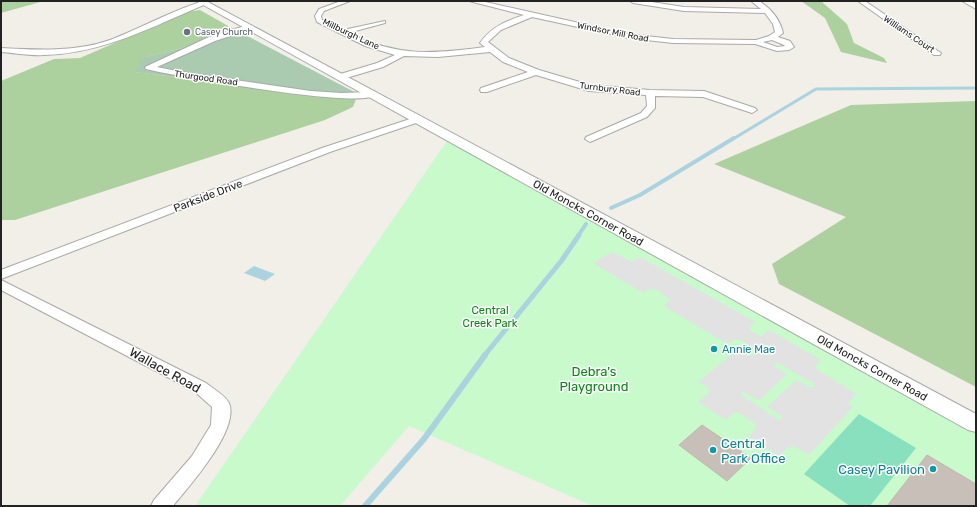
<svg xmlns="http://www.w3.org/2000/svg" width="977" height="507" font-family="Rubik,sans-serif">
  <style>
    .forest { fill: #add19e }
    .cemetery { fill: #aacbaf }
    .park { fill: #c8facc }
    .pitch { fill: #88e0be }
    .parking { fill: #e2e2e2; fill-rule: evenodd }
    .water { fill: #aad3df }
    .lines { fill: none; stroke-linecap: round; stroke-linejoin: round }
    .stream-far3 { stroke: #aad3df; stroke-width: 3 }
    .stream-far2 { stroke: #aad3df; stroke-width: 4 }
    .stream-far1 { stroke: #aad3df; stroke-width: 5 }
    .stream { stroke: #aad3df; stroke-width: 6 }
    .building { fill: #c7bfb8; stroke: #c4b6ab }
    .minor-casing { stroke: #a9a9a9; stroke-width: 2 }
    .tertiary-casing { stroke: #a9a9a9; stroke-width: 2 }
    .minor { fill: #fff; fill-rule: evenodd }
    .tertiary { fill: #fff; fill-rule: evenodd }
    .worship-dot { fill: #6b7280; stroke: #fff; stroke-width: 1.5 }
    .culture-dot { fill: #0f9aa8; stroke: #fff; stroke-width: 1.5 }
    .labels { text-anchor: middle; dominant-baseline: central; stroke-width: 3; stroke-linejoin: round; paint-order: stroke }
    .far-worship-label { font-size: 9px; fill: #5b616d; stroke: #fff; text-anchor: start }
    .far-street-label { font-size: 9px; fill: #222; stroke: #fff }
    .street-label { font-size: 11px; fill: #222; stroke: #fff }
    .park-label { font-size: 11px; fill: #0c8416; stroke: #fff }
    .culture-label { font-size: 11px; fill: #0d838f; stroke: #fff; text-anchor: start }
    .near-street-label { font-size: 13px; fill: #222; stroke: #fff }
    .near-park-label { font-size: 13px; fill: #0c8416; stroke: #fff }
    .near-culture-label { font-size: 13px; fill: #0d838f; stroke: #fff; text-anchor: start }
  </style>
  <rect width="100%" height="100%" fill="#f2efe9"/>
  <path class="forest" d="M1 1H44L1 13Z
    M801 1H821L847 24 854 43 884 58 887 63 841 52 825 18Z
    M200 10 230 27C211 45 167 51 142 58L135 72 356 99 353 107 325 120 15 220H1V81L54 59 80 58 186 12Z
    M976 101V387L779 284 772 264 846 217 714 164 851 105Z"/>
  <path class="cemetery" d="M230 27 364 97 356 99 134 72 141 58C167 51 211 45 230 27Z"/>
  <path class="park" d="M447 141 976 433V506H593L409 426 340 506H195Z"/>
  <path class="pitch" d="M859 414 916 448 870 506H850L804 474Z"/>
  <path class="parking" d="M612 252 630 261 633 262 640 257 755 322 749 329 756 334 761 336 769 330 821 360 815 366 816 369 856 394 848 404 853 407 809 455 793 446 787 448 778 456 748 436 756 428V424L738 412 733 413 726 420 698 402 708 394 709 392 707 386 698 382 737 350 745 355 751 356 756 354 755 349 743 341 735 339 727 344 664 306 668 302 669 299 657 290 649 289 643 293 593 263ZM775 363H778L814 384 815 387 811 388 796 380 767 407 781 415 782 419 779 420 740 394 744 392 759 401 787 374 774 366Z"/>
  <path class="water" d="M254 266 275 274 265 281 244 273Z"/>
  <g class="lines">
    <path class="stream-far3" d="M733 139 816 89 976 88"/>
    <path class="stream-far2" d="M611 208 640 195 734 138
      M578 236 586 224"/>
    <path class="stream-far1" d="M484 356 562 260 579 235"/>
    <path class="stream" d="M365 506 424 439 485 355"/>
  </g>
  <path class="building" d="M702 425 751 458 727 481 679 445Z
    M927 455 976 484V506H887Z"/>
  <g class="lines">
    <defs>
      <path id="minor" d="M204 1 207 3 206 4C154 26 102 54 44 55 30 56 15 53 1 52V48C37 50 76 52 110 40 142 28 172 10 204 1Z
        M341 1H350L324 11 321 16 322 20 343 30 385 21V23L348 33C398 57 432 54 485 47L480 43C491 27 506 21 524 15L469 1H481L628 34 673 39 756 40 769 36 775 32 773 24 765 13 684 11 633 3 630 1H645L684 7 761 9 751 1H759C770 8 780 19 783 33L778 37 790 41 794 47 789 50 777 51 755 44 673 43 628 38 532 17 501 30 488 42 509 58 539 70 590 85 650 90 704 91 755 108 757 110 752 113 749 112 703 97 655 96V108L647 117 590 142 585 139 586 137 641 113 647 106 646 95 589 91 536 75 487 92H481L480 90 481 88 528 72 503 62 490 52 438 57 404 56 383 67 343 79H337L336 77 337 75 377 63 395 55 365 46 317 22 315 16 319 9ZM772 40 784 45 785 46 777 47 763 42Z
        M858 1H865L941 53 940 55H934Z
        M962 1H970L976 4V9Z
        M248 25H251V29L215 41 157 67 187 73 311 91 341 93 371 92 375 95C361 109 174 76 146 69L145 67 209 37Z
        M416 117 419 118 421 120 419 122 330 152 1 279V270L322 148Z
        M1 280 206 383C212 388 225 395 229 403 240 430 189 486 173 506H151L154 500 192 456 211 425 212 407 194 391 1 290Z"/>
      <path id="tertiary" d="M196 1H206L976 414V432L968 430Z"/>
    </defs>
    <use href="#minor" class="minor-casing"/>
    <use href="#tertiary" class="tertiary-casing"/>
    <use href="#minor" class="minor"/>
    <use href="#tertiary" class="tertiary"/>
  </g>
  <circle class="worship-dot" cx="187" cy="32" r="4"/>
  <g class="culture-dot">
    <circle cx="714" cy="349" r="4"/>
    <circle cx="713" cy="450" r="4"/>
    <circle cx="933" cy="469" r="4"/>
  </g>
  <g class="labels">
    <g class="far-worship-label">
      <text x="195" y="32">Casey Church</text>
    </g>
    <g class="far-street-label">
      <text transform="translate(613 32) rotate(11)">Windsor Mill Road</text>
      <text transform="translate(351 34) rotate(25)">Millburgh Lane</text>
      <text transform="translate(909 34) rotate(34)">Williams Court</text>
      <text transform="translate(206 78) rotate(8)">Thurgood Road</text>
      <text transform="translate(610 89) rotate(7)">Turnbury Road</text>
    </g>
    <g class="street-label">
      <text transform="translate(208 196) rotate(-21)">Parkside Drive</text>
      <text transform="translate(588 213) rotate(29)">Old Moncks Corner Road</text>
      <text transform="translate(872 368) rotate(29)">Old Moncks Corner Road</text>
    </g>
    <g class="park-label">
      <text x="490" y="310">Central<tspan x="490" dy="13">Creek Park</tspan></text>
    </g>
    <g class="culture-label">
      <text x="722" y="349">Annie Mae</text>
    </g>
    <g class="near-street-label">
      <text transform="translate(165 370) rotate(29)">Wallace Road</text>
    </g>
    <g class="near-park-label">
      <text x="594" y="371">Debra's<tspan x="594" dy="15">Playground</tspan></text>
    </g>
    <g class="near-culture-label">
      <text x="721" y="443">Central<tspan x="721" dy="15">Park Office</tspan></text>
      <text x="925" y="469" text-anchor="end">Casey Pavilion</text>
    </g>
  </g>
  <rect width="977" height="507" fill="none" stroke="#222222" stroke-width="4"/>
</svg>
